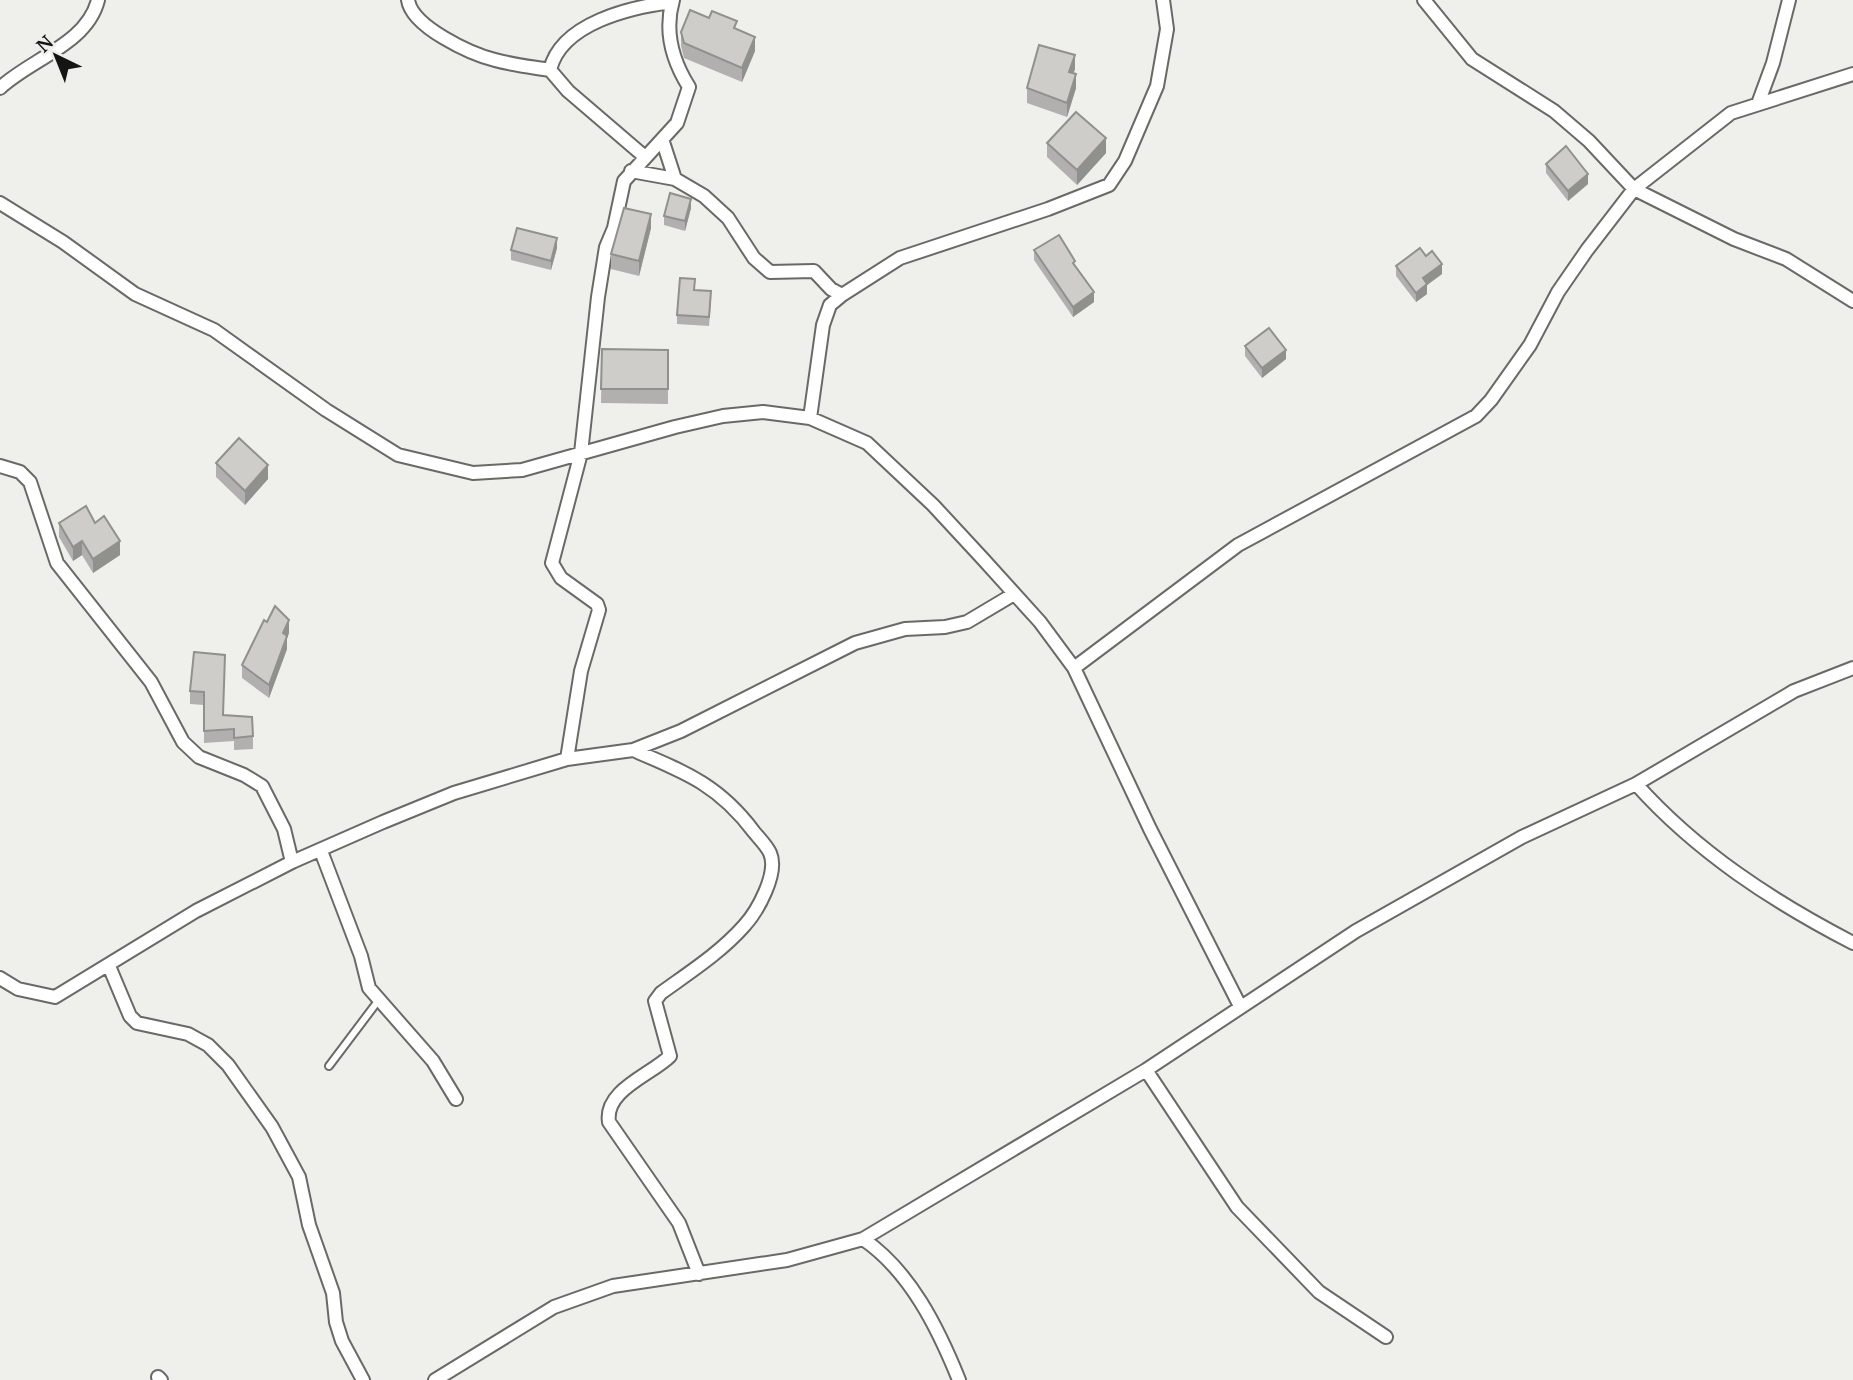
<svg xmlns="http://www.w3.org/2000/svg" width="1853" height="1380" font-family="'PT Serif',serif">
  <style>
    .lines { fill: none; stroke-linecap: round; stroke-linejoin: round }
    .service-casing { stroke: #696966; stroke-width: 10 }
    .minor-casing { stroke: #696966; stroke-width: 16 }
    .service { stroke: #fff; stroke-width: 6 }
    .minor { stroke: #fff; stroke-width: 12 }
    .wall { fill: #b1b0ae }
    .shaded-wall { fill: #90908d }
    .building { fill: #cecdca; stroke: #90908d; stroke-width: 2 }
  </style>
  <rect width="100%" height="100%" fill="#efefeb"/>
  <g class="lines">
    <defs>
      <path id="service" d="M329 1066 378 1001"/>
      <path id="minor" d="M408 0C412 27 471 54 495 60 513 65 532 67 550 70
        M1424 0 1472 59 1554 111 1589 141 1634 189 1734 239 1786 259 1853 301
        M0 88C31 59 87 44 98 0
        M1759 101 1773 63 1789 0
        M663 142 675 179 704 196 728 218 754 258 770 272 814 271 831 289 842 295
        M645 157 568 91 550 70C561 23 631 7 672 2
        M631 171 675 179
        M0 203 63 242 135 294 214 330 326 410 398 455 473 473 522 470 675 427 723 416 763 412 810 418 867 443 933 505 983 559 1040 622 1074 668 1150 829 1240 1006
        M810 418 823 325 830 305 842 295 900 258 1048 209 1109 185 1125 161 1157 86 1167 29 1163 0
        M0 466 20 472 30 482 57 563 151 682 183 742 199 757 244 775 262 786 284 829 292 862
        M1074 668 1238 545 1476 416 1491 400 1530 345 1558 292 1587 250 1634 189 1731 113 1853 74
        M633 750C685 772 719 785 754 832 759 838 767 846 770 853 779 873 757 912 744 926 720 953 690 972 661 993L655 1001 670 1056C651 1075 604 1090 609 1122L679 1223 699 1274
        M567 759 581 671 599 610 597 604 561 578 552 563 581 453 598 297 606 247 614 228 624 181 677 123 689 87C672 60 664 31 673 0
        M1636 784C1697 852 1772 901 1853 943
        M321 851 361 956 369 988 433 1061 456 1099
        M109 966 130 1016 137 1023 188 1034 208 1045 228 1065 272 1127 299 1177 309 1225 333 1293 336 1322 342 1341 363 1380
        M0 978 18 989 55 997 196 911 292 862 383 822 454 793 567 759 633 750 681 731 855 643 905 629 945 627 967 622 1014 594
        M1146 1070 1237 1207 1319 1292 1386 1337
        M863 1239C910 1271 938 1328 959 1380
        M158 1377 161 1380
        M435 1380 554 1307 613 1286 787 1260 863 1239 1146 1070 1356 931 1522 837 1636 784 1794 691 1853 668"/>
    </defs>
    <use href="#service" class="service-casing"/>
    <use href="#minor" class="minor-casing"/>
    <use href="#service" class="service"/>
    <use href="#minor" class="minor"/>
  </g>
  <path class="wall" d="M709 18 737 29 755 51 742 82 684 58 681 46V32Z
    M1075 69 1073 73 1076 88 1067 117 1027 103V88Z
    M1047 143 1106 153 1077 185 1047 157Z
    M1546 164 1588 184 1568 201 1546 173Z
    M691 208 685 231 664 225V216Z
    M651 228 639 276 611 269V254Z
    M557 248 551 270 511 260V250Z
    M1034 250 1075 266 1094 302 1073 317 1034 260Z
    M1396 266 1442 274 1427 285V294L1416 302 1396 276Z
    M695 290 711 301 709 326 677 324V315Z
    M1245 346 1286 359 1262 378 1245 356Z
    M602 349 668 350V404L601 403Z
    M216 463 268 479 245 505 216 477Z
    M59 523H95L120 555 93 573 82 555 73 561 59 537Z
    M289 633 287 638V649L269 698 242 678V665Z
    M194 652 223 715 253 736V749L234 750V741L204 743V705L190 704V691Z"/>
  <path class="shaded-wall" d="M755 37V51L742 82V68Z
    M1075 55V69L1069 86V72Z
    M1076 74V88L1067 117V103Z
    M1106 138V153L1077 185V170Z
    M1588 174V184L1568 201V191Z
    M691 199V208L685 231V221Z
    M651 214V228L639 276V261Z
    M557 238V248L551 270V261Z
    M1442 264V274L1427 285V294L1416 302V293L1423 278Z
    M1094 292V302L1073 317V307Z
    M1286 350V359L1262 378V368Z
    M268 465V479L245 505V491Z
    M82 541V555L73 561V547Z
    M120 541V555L93 573V559Z
    M289 620V633L287 638V649L269 698V685L283 633Z"/>
  <path class="building" d="M690 10 709 18 712 11 737 21 734 28 755 37 742 68 684 43 681 32Z
    M1039 45 1075 55 1069 72 1076 74 1067 103 1027 88Z
    M1076 112 1106 138 1077 170 1047 143Z
    M1566 146 1588 174 1568 191 1546 164Z
    M670 193 691 199 685 221 664 216Z
    M624 208 651 214 639 261 611 254Z
    M517 228 557 238 551 261 511 250Z
    M1059 235 1075 261 1073 263 1094 292 1073 307 1034 250Z
    M1420 248 1426 256 1432 251 1442 264 1423 278 1427 284 1416 293 1396 266Z
    M680 278 695 279 694 290 711 291 709 317 677 315Z
    M1269 328 1286 350 1262 368 1245 346Z
    M602 349 668 350V389H601Z
    M239 438 268 465 245 491 216 463Z
    M86 506 95 523 104 516 120 541 93 559 82 541 73 547 59 523Z
    M275 606 289 620 283 633 287 636 269 685 242 665 264 620 267 622Z
    M194 652 225 655 223 715 252 717 253 736 234 738V729L204 731V692L190 691Z"/>
  <g transform="translate(56 56) rotate(317)" stroke="#efefeb" stroke-width="5" paint-order="stroke">
  <path d="M0-5L12 26L0 18L-12 26Z" fill="#151514"/>
  <text y="-10" font-size="19" font-weight="bold" text-anchor="middle" fill="#151514">N</text>
  </g>
</svg>
